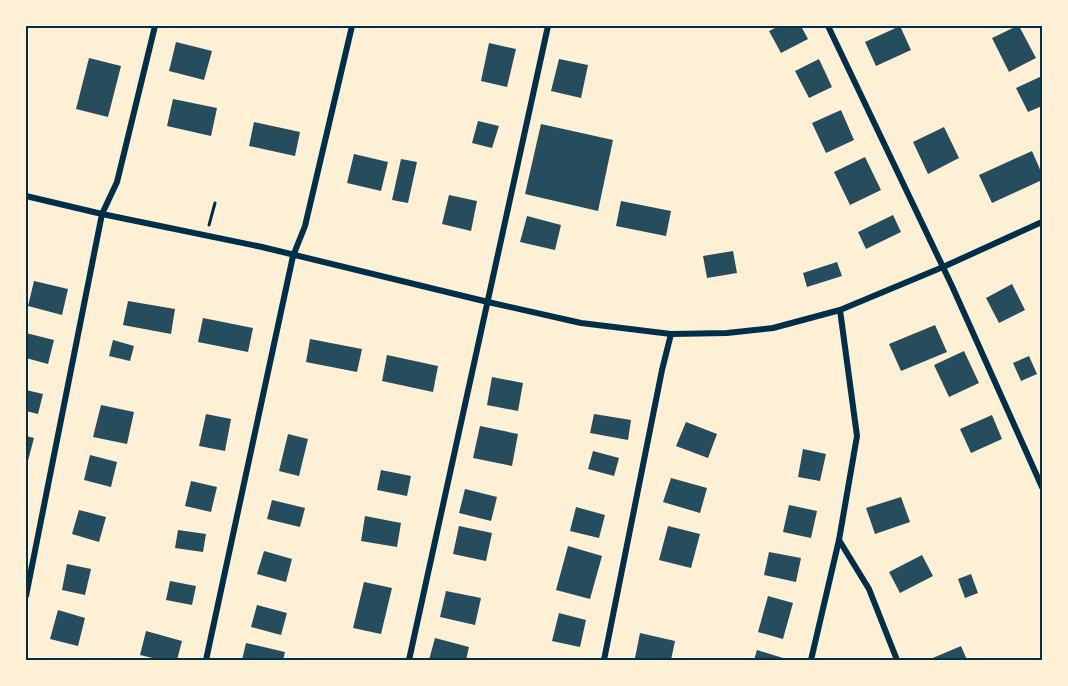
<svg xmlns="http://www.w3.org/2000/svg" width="1068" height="686" font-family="'Roboto Condensed',sans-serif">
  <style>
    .building { fill: #264d5e }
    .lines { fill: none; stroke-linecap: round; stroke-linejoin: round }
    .path { stroke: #003049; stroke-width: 3 }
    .minor { stroke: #003049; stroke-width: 6 }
    .neatline { fill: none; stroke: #003049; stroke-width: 2 }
  </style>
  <rect width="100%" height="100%" fill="#fdf0d5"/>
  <path class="building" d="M779 26H801L808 39 781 53 769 31Z
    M900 26 911 50 876 66 865 42Z
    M1017 26H1019L1036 58 1009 72 992 38Z
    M176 42 212 51 204 80 169 71Z
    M489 43 516 49 507 87 481 81Z
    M89 58 121 66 108 117 76 109Z
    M559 59 588 65 581 98 551 91Z
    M819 59 832 87 809 98 795 71Z
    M1042 76V106L1028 112 1016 88Z
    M173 99 217 108 211 136 167 126Z
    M841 110 854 140 826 153 812 123Z
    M478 121 499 126 492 148 472 143Z
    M254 122 300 132 295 156 249 146Z
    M541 124 613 140 598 211 525 194Z
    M944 127 959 158 928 174 913 142Z
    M1032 151 1042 174V180L992 203 979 175Z
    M354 154 388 162 381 191 347 183Z
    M865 157 881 190 850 205 834 172Z
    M401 159 417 162 408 203 392 200Z
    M449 195 477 201 471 231 442 224Z
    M621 201 671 211 666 236 616 226Z
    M893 215 901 232 866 249 858 232Z
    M527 216 561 225 555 250 520 242Z
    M733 251 737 273 707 278 703 256Z
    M837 262 842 276 807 287 803 273Z
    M34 281 68 289 62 315 28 306Z
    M1012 284 1025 310 999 323 986 298Z
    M128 301 175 309 171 334 123 325Z
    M203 318 253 328 248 352 198 342Z
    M935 325 947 352 901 371 889 344Z
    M26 333 54 340 48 364 26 358Z
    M310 339 362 349 357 372 306 362Z
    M113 340 134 346 130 361 109 356Z
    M964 351 979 383 949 397 934 365Z
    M387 355 438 366 433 392 382 381Z
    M1029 356 1037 374 1021 381 1013 363Z
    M492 377 523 383 518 411 487 405Z
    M26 390 43 394 38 414 26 411Z
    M101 405 134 412 127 444 93 437Z
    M206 414 231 419 225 451 199 446Z
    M594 414 631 420 628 440 590 433Z
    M992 415 1002 439 971 453 960 429Z
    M686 422 717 434 708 458 676 446Z
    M480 426 518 434 512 466 473 458Z
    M288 434 308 439 299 476 279 471Z
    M26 436 34 438 26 468Z
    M803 449 826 454 820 481 798 477Z
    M593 451 619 458 614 476 588 469Z
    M90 455 117 462 111 487 84 480Z
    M381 470 411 476 407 496 377 490Z
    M671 478 707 488 700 513 663 502Z
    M191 481 217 487 211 512 185 506Z
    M465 489 497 497 491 521 459 513Z
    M901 497 910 522 875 534 866 508Z
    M272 500 305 508 300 527 267 519Z
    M789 505 817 511 811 538 783 532Z
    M576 507 605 515 599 538 570 531Z
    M79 510 106 517 99 542 72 534Z
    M365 516 401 523 397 547 361 541Z
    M459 526 492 533 486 561 453 554Z
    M668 526 700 534 691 568 659 560Z
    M178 530 206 534 203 552 175 548Z
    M568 546 602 556 590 599 556 590Z
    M264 551 292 559 286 582 257 574Z
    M769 552 801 558 796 582 764 575Z
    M922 555 933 576 900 593 889 572Z
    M67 564 91 569 85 595 62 590Z
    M971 574 978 593 965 598 958 579Z
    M170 581 196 586 192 605 166 600Z
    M364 582 392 588 381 634 353 628Z
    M446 591 481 598 475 625 440 617Z
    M768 596 793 603 783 639 758 632Z
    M257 605 287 613 281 635 251 627Z
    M58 610 85 618 78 646 50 639Z
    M559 613 586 620 580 647 552 641Z
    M146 631 182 641 177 660H161L140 655Z
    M640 633 675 641 671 660H647L635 658Z
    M435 638 469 647 466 660H429Z
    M246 643 285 652 283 660H242Z
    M961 646 967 660H928Z
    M757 650 783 658 782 660H754Z"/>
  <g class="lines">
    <path class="path" d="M209 225 215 203"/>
    <path class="minor" d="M828 26 952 286 1042 487
      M26 196 102 214 262 247 488 302 581 323 671 334 727 333 773 328 840 310 943 267 1042 222
      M839 540 869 589 897 660
      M26 596 102 214 117 182 155 26
      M206 660 293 256 305 226 352 26
      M409 660 548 26
      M604 660 662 370 671 334
      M811 660 839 540 857 436 840 310"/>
  </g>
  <rect width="1068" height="686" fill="none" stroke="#fdf0d5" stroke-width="54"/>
  <rect x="27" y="27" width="1014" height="632" class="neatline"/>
</svg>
